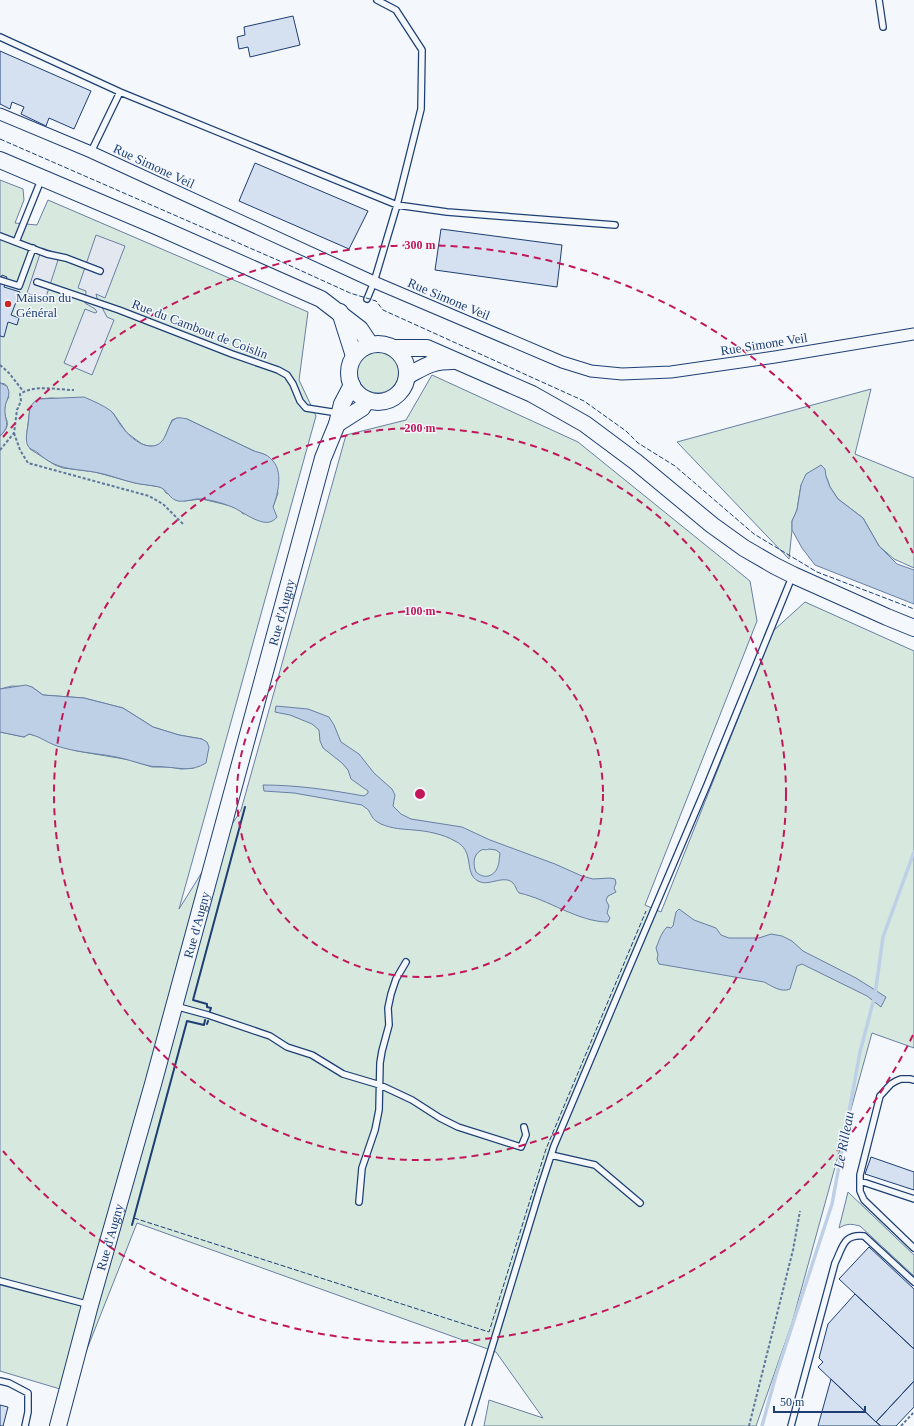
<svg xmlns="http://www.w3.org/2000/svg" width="914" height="1426" font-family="'Times New Roman',serif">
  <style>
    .green { fill: #d7e8df; stroke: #687fa3; fill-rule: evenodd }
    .parking { fill: #e3e8f0; stroke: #687fa3 }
    .water { fill: #bed0e5; stroke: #687fa3; fill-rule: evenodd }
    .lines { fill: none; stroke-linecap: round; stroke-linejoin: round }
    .stream { stroke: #bed0e5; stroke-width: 3.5 }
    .building { fill: #d5e0f0; stroke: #1d3f73 }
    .lane-casing { stroke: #1d3f73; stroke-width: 8 }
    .street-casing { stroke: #1d3f73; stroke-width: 13 }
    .secondary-casing { stroke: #1d3f73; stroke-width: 18 }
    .path { stroke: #5e769c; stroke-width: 2; stroke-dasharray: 3 2; stroke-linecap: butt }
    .lane { stroke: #f4f7fb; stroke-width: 5.5 }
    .street { stroke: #f4f7fb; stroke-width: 11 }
    .secondary { stroke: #f4f7fb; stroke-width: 16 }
    .fence { stroke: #1d3f73; stroke-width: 1; stroke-dasharray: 5 2; stroke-linecap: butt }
    .wall { stroke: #1d3f73; stroke-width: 2 }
    .ring { fill: none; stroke: #c2185b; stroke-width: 2; stroke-dasharray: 7 5 }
    .poi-dot { fill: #c62828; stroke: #f4f7fb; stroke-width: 1.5 }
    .labels { text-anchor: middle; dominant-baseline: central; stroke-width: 3; stroke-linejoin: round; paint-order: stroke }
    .street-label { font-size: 13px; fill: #1d3f73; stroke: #f4f7fb }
    .poi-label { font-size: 13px; fill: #1d3f73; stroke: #f4f7fb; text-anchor: start }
    .water-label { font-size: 14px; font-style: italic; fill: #1d3f73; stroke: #f4f7fb }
    .centre { fill: #c2185b; stroke: #f4f7fb; stroke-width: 2 }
    .ring-label { font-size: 12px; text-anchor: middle; font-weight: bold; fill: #c2185b; stroke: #f4f7fb; stroke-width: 3; stroke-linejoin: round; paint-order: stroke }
  </style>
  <rect width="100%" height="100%" fill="#f4f7fb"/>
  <path class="green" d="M0 180 23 189 24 200 15 223 37 225 48 200 308 312 299 380 316 416 179 909 241 810 346 435 406 420 432 375 578 442 750 581 757 621 645 905 661 912 773 631 805 602 914 651V1048L872 1033 792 1323 756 1426H484L489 1400 543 1418 496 1352 137 1223 70 1392 0 1371V732L24 737 29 734 41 737 56 745 77 751 130 760 152 767H170L181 769 194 768 202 739 179 735 153 727 123 708 84 698 43 695 32 687 12 686 0 689V436C15 421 2 421 5 406 5 403 7 400 9 397L5 384 0 383ZM51 398 67 399 113 413 127 433 142 444 148 446H154L160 444 164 439 172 420 177 418 187 419 254 451 266 455 278 493 273 507 243 514 240 510 231 506 202 499 184 501 166 493 164 490 161 487 135 483 95 472 63 468 55 465 30 449 27 432 30 408 38 399Z
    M357 372a21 21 0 1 1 42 0a21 21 0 1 1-42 0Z
    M871 389 855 454 914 478V568L894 559 879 546 863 518 838 499 830 487 826 476 801 485 797 510 792 521V530L789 559 677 442Z
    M848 1192 914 1255V1276L860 1226C852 1224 847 1223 839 1228Z"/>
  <path class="parking" d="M96 235 125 246 105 298 96 294 97 298 107 317 114 320 92 375 64 363 85 309 95 313 97 312 95 309 85 303 86 291 78 288Z
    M42 248 60 254 45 300 27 293Z"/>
  <path class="water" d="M0 383 7 386 9 392C9 398 5 403 5 408 4 422 12 424 0 436Z
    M84 397C93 401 103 405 111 411 115 415 117 420 120 424 126 433 138 445 149 446 168 448 166 423 175 419 178 417 183 418 187 419L254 451C260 453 267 454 271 459 284 470 278 494 273 507L277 517C266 532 243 511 232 507 223 503 205 498 196 499 190 500 184 502 178 501 169 499 167 489 159 487 151 485 143 485 135 483 121 480 108 474 94 472 70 468 57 470 38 453 35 450 30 450 28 446 25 441 27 431 28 425 30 414 27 406 38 399Z
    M821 465 825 469 826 476 830 487 838 499 863 518 879 546 897 564 914 570V604L815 565 802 548 792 530V521L797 510 801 485 806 474Z
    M26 685 32 687 43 695 84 698 123 708 153 727 179 735 202 739 207 742 209 747 206 763C191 772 181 768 165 767 160 766 154 767 150 766 137 763 124 758 111 756 93 753 75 752 57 746 46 742 41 737 29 734L24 737 0 732V689Z
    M276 706 308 709 329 717 334 725 341 742 359 754 374 773 392 789 395 795 393 806 401 814 411 819 462 827 490 840 555 864 582 876 593 879 610 878 615 879 616 883 614 888 616 892 608 896 606 900 609 906 607 913 610 918 608 922C578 922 548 899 519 893 516 890 516 886 513 883 504 874 489 887 478 881 463 873 476 851 455 841 443 834 427 831 414 830 402 829 393 829 381 824 372 819 373 818 369 811 368 809 364 807 362 805L294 793 264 791 263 785C297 785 331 790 364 796L368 793V791L351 779 348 770 342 763 323 748 320 741 319 730 312 724 290 715 275 712ZM489 849 496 850 500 853C500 856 499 858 499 862 497 875 486 881 476 872 473 865 473 855 480 851 483 848 485 851 489 849Z
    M679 909 694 920 716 928 721 935 729 938H759L771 934 782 936 792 941 803 951 856 978 886 997 881 1007 867 996 802 964 797 966 790 989C781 993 772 986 764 982L659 964 657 959 658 955 656 948C659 941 661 933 667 927L671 928 673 926 676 912Z"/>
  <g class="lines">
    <path class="stream" d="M762 1426 776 1375 832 1204 860 1052 875 995 883 937 914 852"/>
  </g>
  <path class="building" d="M293 16 300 45 250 57 248 47 239 49 237 37 245 35 244 27Z
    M0 51 91 91 74 129 49 118 46 126 21 114 24 107 12 102 10 109 0 104Z
    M255 163 368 211 349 249 239 201Z
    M441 229 562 245 557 287 435 270Z
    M2 275 7 277 4 287 20 292 11 315 19 318 17 325 8 322 4 337 0 336V281Z
    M871 1157 914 1172V1190L865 1174Z
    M869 1247 914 1289V1349L839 1279Z
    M855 1294 914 1349V1381L876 1422 818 1367 823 1362 819 1358 828 1324Z
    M831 1379 876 1422 881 1426H818Z
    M914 1381V1407L896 1426H881L876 1422Z
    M0 1405 8 1407 3 1426H0Z"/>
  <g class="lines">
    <defs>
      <path id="lane" d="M879 0 883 27
        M0 37 120 92 397 205 447 212 615 225
        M91 152 120 92
        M0 236 47 254 66 258 100 271
        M16 242 41 180
        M0 280 19 286 33 248
        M37 282 119 310 232 354 278 370 287 375 293 384 300 401 306 408 338 413
        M367 299 374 282 397 205 421 109 422 50 396 10 377 0
        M175 1006 208 1015 270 1036 287 1047 312 1055 343 1074 380 1085 412 1100 440 1118 458 1127 521 1147 526 1135 524 1127
        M914 1080 910 1079H901L896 1081 891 1084 880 1096 860 1175V1191L864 1200 914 1248
        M551 1155 595 1165 640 1203
        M860 1181 914 1199
        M359 1202 362 1168 375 1130 379 1110 380 1063 382 1051 389 1025 388 1008 391 994 396 979 406 962
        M0 1281 90 1305
        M0 1381 9 1383 28 1393V1412L25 1426
        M468 1426 541 1186 554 1146 624 980 707 785 792 577
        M791 1426 835 1263C843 1247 843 1234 864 1236L914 1282"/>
      <path id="street" d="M0 114 91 152 374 282 562 362 591 371 622 374 671 372 775 357 914 334"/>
      <g id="secondary">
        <path d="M0 160 158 227 321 299 360 329 370 344"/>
        <path d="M340 312 354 356"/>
        <circle cx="378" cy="373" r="29"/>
        <path d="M395 348H427L532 394 585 424 636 462 712 525 744 548 775 566 793 575 887 617 914 628"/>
        <path d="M407 376C426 366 432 361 453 361"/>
        <path d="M337 424 362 408 367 400"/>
        <path id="s1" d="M58 1426 90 1305 153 1084 323 458 337 424 342 404 352 385"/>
      </g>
    </defs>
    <use href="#lane" class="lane-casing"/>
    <use href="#street" class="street-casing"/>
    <use href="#secondary" class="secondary-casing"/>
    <path class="path" d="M0 365 9 373 23 391
      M14 433 20 450 28 463 149 496 163 504 184 525
      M0 450 14 433 17 410 21 401 20 394C35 384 57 390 74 390
      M749 1426 793 1250 800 1211
      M901 1426 914 1412"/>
    <use href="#lane" class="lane"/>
    <use href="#street" class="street"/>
    <use href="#secondary" class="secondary"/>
    <path class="fence" d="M0 139 282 262 350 293 376 301 383 310 584 401 626 431 638 443 675 466 754 534 817 572 914 609
      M134 1218 489 1332 546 1149 646 911"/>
    <path class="wall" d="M210 1011 211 1008 207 1007V1004L193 1000 245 807
      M207 1024 208 1021
      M132 1225 187 1021 204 1025 205 1020"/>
  </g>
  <g class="ring">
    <circle cx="420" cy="794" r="183"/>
    <circle cx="420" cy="794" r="366"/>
    <path d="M913 1035A549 549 0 0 1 3 1151M3 437A549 549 0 0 1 913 553"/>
  </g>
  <circle class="poi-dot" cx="8" cy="304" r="4"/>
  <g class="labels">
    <g class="street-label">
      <text transform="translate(154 166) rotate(25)">Rue Simone Veil</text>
      <text transform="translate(449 299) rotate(23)">Rue Simone Veil</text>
      <text transform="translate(200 329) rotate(21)">Rue du Cambout de Coislin</text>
      <text transform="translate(764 344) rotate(-9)">Rue Simone Veil</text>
      <text stroke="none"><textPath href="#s1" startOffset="844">Rue d'Augny</textPath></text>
      <text stroke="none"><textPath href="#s1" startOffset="520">Rue d'Augny</textPath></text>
      <text stroke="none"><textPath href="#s1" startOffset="196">Rue d'Augny</textPath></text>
    </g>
    <g class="poi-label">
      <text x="16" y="297">Maison du<tspan x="16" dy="15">Général</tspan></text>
    </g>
    <g class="water-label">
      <text transform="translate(844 1140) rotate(-79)">Le Rilleau</text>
    </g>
  </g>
  <circle cx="420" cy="794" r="6" class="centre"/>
  <g class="ring-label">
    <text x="420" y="249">300 m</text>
    <text x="420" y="432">200 m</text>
    <text x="420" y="615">100 m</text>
  </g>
  <path d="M774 1406v6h91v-6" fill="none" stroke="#1d3f73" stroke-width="2"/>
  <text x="780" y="1406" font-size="12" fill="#1d3f73" stroke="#f4f7fb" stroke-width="3" paint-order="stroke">50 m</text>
</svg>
